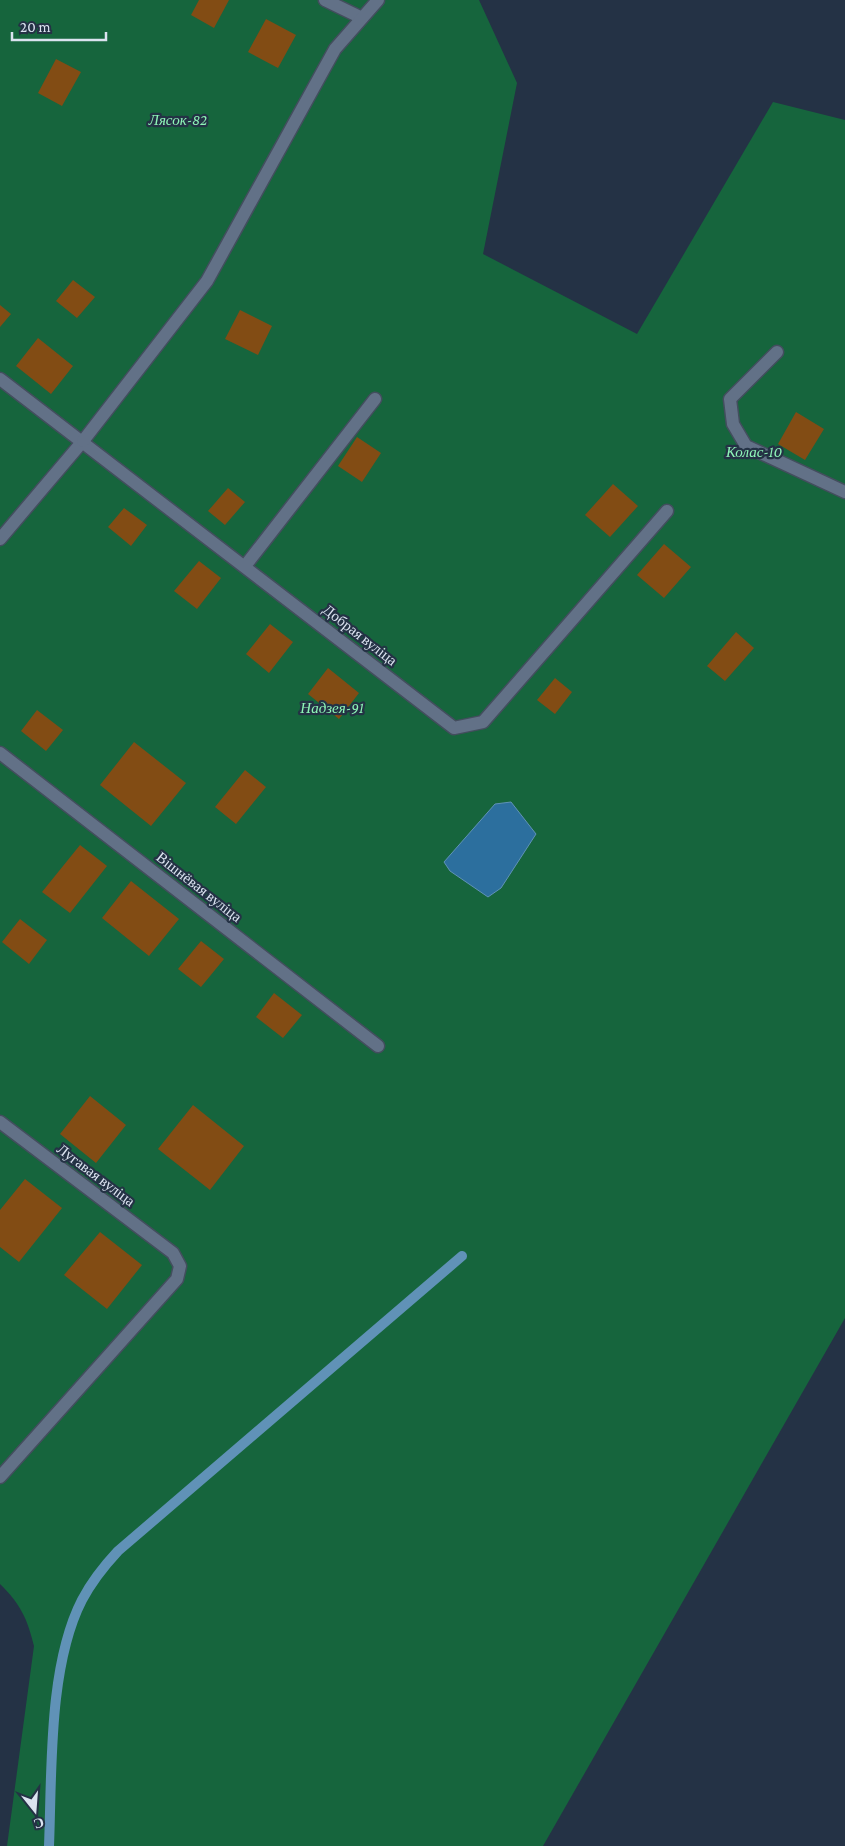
<svg xmlns="http://www.w3.org/2000/svg" width="845" height="1846" font-family="'Crimson Pro',serif">
  <style>
    .green { fill: #16653d }
    .water { fill: #2c6f9e; stroke: #6092b7 }
    .lines { fill: none; stroke-linecap: round; stroke-linejoin: round }
    .stream { stroke: #6092b7; stroke-width: 10 }
    .building { fill: #824c14 }
    .lane-casing { stroke: #434e5e; stroke-width: 15 }
    .street-casing { stroke: #434e5e; stroke-width: 15 }
    .lane { stroke: #627187; stroke-width: 12 }
    .street { stroke: #627187; stroke-width: 12 }
    .labels { text-anchor: middle; dominant-baseline: central; stroke-width: 4.5; stroke-linejoin: round; paint-order: stroke }
    .park-label { font-size: 15px; font-style: italic; fill: #8ef5b7; stroke: #243245 }
    .street-label { font-size: 15px; fill: #dbe3f0; stroke: #243245 }
  </style>
  <rect width="100%" height="100%" fill="#243245"/>
  <path class="green" d="M0 0H479L517 83 483 254 637 334 773 102 845 120V1318L543 1846H7L34 1646C27 1618 21 1605 0 1584Z"/>
  <path class="water" d="M511 802 536 834 501 888 488 897 450 871 444 862 495 804Z"/>
  <g class="lines">
    <path class="stream" d="M49 1846C52 1772 48 1666 82 1600 92 1581 104 1566 118 1551L462 1256"/>
  </g>
  <path class="building" d="M199 0H229L214 28 191 15Z
    M266 19 296 35 278 68 248 52Z
    M56 59 81 72 62 106 38 93Z
    M73 280 95 297 77 318 56 301Z
    M0 305 11 314 0 327Z
    M240 310 272 326 258 355 225 339Z
    M38 338 73 366 51 394 16 366Z
    M796 412 824 429 805 460 778 444Z
    M357 437 381 453 362 482 338 466Z
    M613 484 638 506 610 537 585 515Z
    M228 488 245 502 225 525 208 511Z
    M124 508 147 525 131 546 108 527Z
    M664 544 691 567 664 598 637 575Z
    M199 561 221 578 197 609 174 591Z
    M270 624 293 642 269 673 246 654Z
    M736 632 754 648 725 681 707 666Z
    M328 668 359 693 339 719 308 694Z
    M555 678 572 692 555 714 537 700Z
    M37 710 63 730 46 751 21 731Z
    M134 742 186 783 151 826 100 785Z
    M245 770 266 787 236 824 215 807Z
    M80 845 107 866 70 913 42 892Z
    M131 881 179 919 149 956 102 918Z
    M20 919 47 940 29 964 2 942Z
    M201 941 224 959 201 987 178 969Z
    M274 993 302 1015 283 1038 256 1017Z
    M90 1096 126 1125 96 1163 60 1134Z
    M193 1105 244 1146 210 1190 158 1149Z
    M25 1179 62 1208 19 1262 0 1247V1210Z
    M100 1232 142 1265 107 1309 64 1275Z"/>
  <g class="lines">
    <defs>
      <path id="lane" d="M325 0 362 18
        M777 352 730 399 733 424 746 446 845 492
        M0 379 454 728 483 722 667 511
        M0 539 83 441
        M245 566 375 399
        M0 753 378 1046
        M0 1122 173 1253 180 1266 177 1279 0 1477"/>
      <path id="street" d="M83 441 207 281 335 49 378 0"/>
    </defs>
    <use href="#lane" class="lane-casing"/>
    <use href="#street" class="street-casing"/>
    <use href="#lane" class="lane"/>
    <use href="#street" class="street"/>
  </g>
  <g class="labels">
    <g class="park-label">
      <text x="178" y="120">Лясок-82</text>
      <text x="754" y="452">Колас-10</text>
      <text x="332" y="708">Надзея-91</text>
    </g>
    <g class="street-label">
      <text transform="translate(360 635) rotate(38)">Добрая вуліца</text>
      <text transform="translate(199 887) rotate(38)">Вішнёвая вуліца</text>
      <text transform="translate(96 1175) rotate(37)">Лугавая вуліца</text>
    </g>
  </g>
  <g transform="translate(35 1811) rotate(163)" stroke="#243245" stroke-width="4" paint-order="stroke">
  <path d="M0-4L9 19L0 12L-9 19Z" fill="#dbe3f0"/>
  <text y="-8" font-size="14" font-weight="bold" text-anchor="middle" fill="#dbe3f0">С</text>
  </g>
  <path d="M12 32v8h94v-8" fill="none" stroke="#dbe3f0" stroke-width="2.5"/>
  <text x="20" y="32" font-size="15" fill="#dbe3f0" stroke="#243245" stroke-width="4" paint-order="stroke">20 m</text>
</svg>
